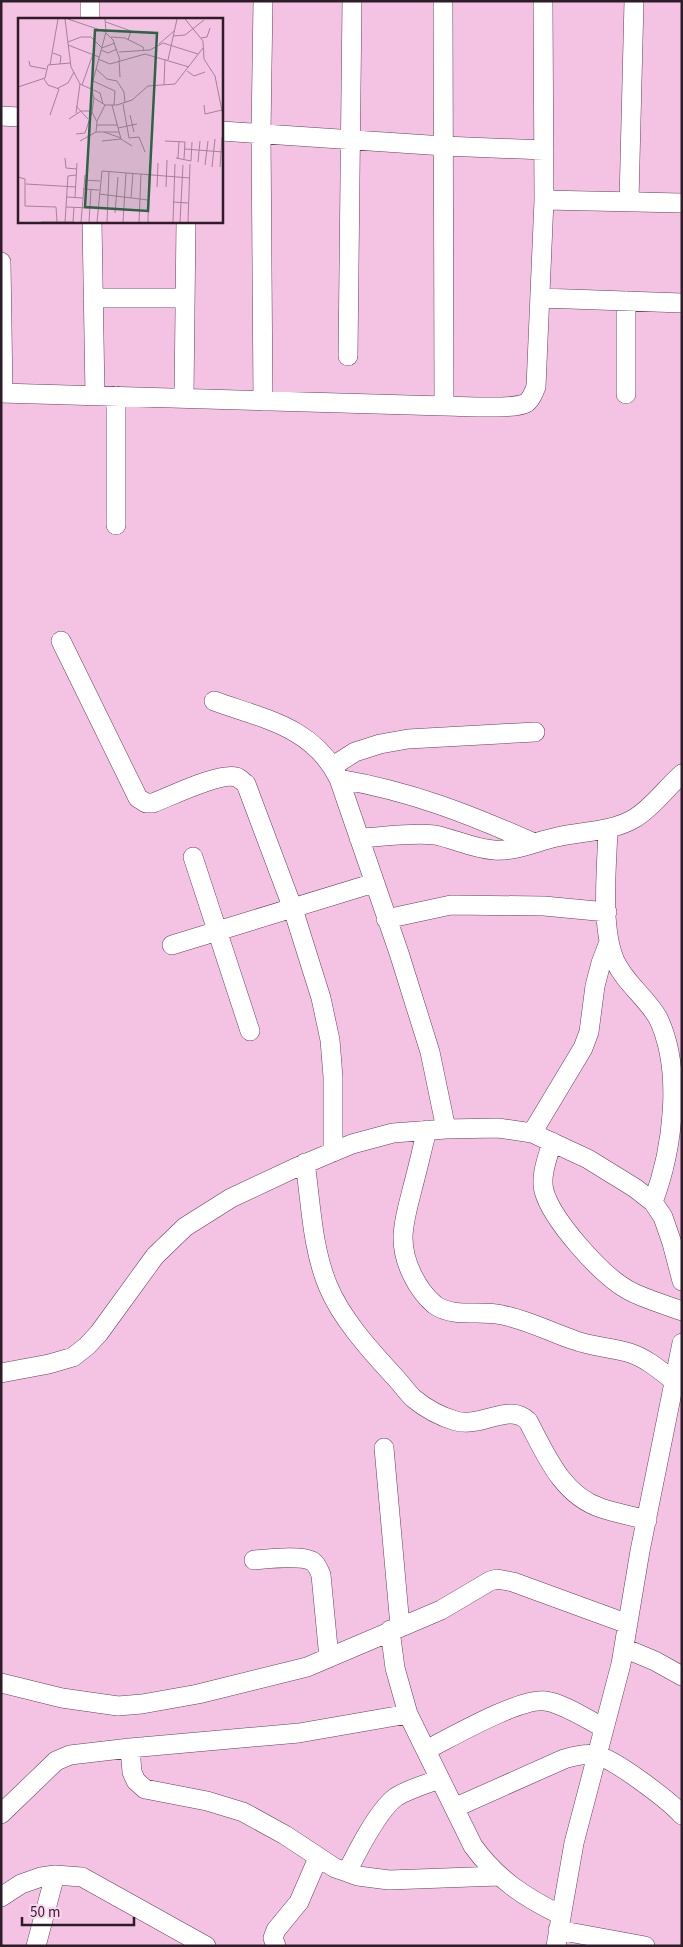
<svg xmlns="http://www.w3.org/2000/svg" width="683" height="1947" font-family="'Source Sans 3',sans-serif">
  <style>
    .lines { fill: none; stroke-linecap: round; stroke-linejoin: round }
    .minor-casing { stroke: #673f5a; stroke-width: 20 }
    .minor { stroke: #fff; stroke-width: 19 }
    .inset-road { fill: none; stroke: #a58199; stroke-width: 1 }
    .view { fill: #2e6247; fill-opacity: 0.15; stroke: #2e6247; stroke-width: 2.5 }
    .inset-edge { fill: none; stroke: #2e1d29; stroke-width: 2.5 }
  </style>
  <rect width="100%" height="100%" fill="#f4c3e3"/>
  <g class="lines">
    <defs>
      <path id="minor" d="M90 1V19
        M443 1 444 406
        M1 116 19 117
        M221 131 444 146 544 150
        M544 200 682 203
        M629 201 634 1
        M92 221 95 395
        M1 262 3 393
        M93 298H185
        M541 298 682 303
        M348 356 352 1
        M1 393 444 406C461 406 514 410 526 403 532 399 533 393 536 387L544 200 543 1
        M626 394V301
        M116 396V525
        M184 398 186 221
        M263 401 261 133 263 1
        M61 641 138 798 146 803H153C171 796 220 772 236 777 240 778 243 782 246 784L293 909 321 998 330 1040 333 1077V1152
        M214 701C264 719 314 727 339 779L399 953 430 1052 446 1129
        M333 766 355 752 380 744 408 739 535 732
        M339 779C410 791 469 814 534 843
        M608 829C607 866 600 927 615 961 625 983 646 997 658 1018 683 1070 673 1149 653 1202
        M359 838C384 837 411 832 435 835 455 839 474 849 494 850 515 852 537 841 557 837 583 831 612 832 635 818 653 807 666 788 682 774
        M193 857 250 1031
        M386 919 451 905 544 906 607 912
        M172 945 374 883
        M427 1130C422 1149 418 1168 413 1186 409 1203 403 1221 403 1238 403 1262 417 1290 435 1305 453 1318 482 1310 502 1315 528 1320 550 1332 574 1340 592 1347 611 1347 630 1353 646 1358 661 1371 674 1381
        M532 1133 583 1048 589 1032 595 986 601 963 609 942
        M552 1142C548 1157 540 1175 544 1191 552 1220 601 1275 628 1290 644 1299 664 1304 682 1311
        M305 1163C311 1203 312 1248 328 1286 341 1318 370 1350 393 1375 400 1382 406 1391 413 1398 425 1408 442 1417 456 1421 482 1428 509 1402 528 1421 546 1455 562 1495 601 1508 616 1513 632 1516 647 1520
        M1 1373 49 1364 73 1357 87 1346 99 1333 155 1256 185 1227 231 1198 295 1168 352 1144 393 1133 446 1129 498 1128 532 1133 588 1159 635 1188 653 1202 663 1217 672 1243 682 1281
        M384 1448 400 1626
        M254 1560C268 1559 300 1555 312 1561 317 1564 319 1570 321 1575L329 1658
        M390 1630 395 1668 408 1714 473 1846C497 1879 524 1897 561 1915
        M624 1648 655 1661 682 1676
        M1 1683 62 1698 118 1706 142 1704 198 1694 307 1667 441 1610 490 1581 497 1579 513 1582 628 1624
        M130 1748 132 1772 136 1781 145 1789 207 1801 243 1812 285 1835 335 1868 347 1872 358 1876 389 1880 499 1876
        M426 1750C452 1737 519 1698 545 1701 563 1703 588 1720 604 1728
        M454 1808 564 1759C574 1756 585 1753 595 1755 612 1757 670 1801 682 1815
        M1 1814 56 1761 70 1755 130 1748 299 1733 408 1714
        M347 1872C357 1852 378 1810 396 1797 409 1789 426 1784 440 1779
        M1 1897 21 1884 41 1877 55 1875 82 1877 206 1946
        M558 1930 645 1946
        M36 1946 55 1875
        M276 1946 273 1938 276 1930 299 1902 318 1858
        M556 1946 574 1843 621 1664 640 1551 682 1343"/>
    </defs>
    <use href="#minor" class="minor-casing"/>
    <use href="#minor" class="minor"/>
  </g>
  <g transform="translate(18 18)">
    <rect width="205" height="205" fill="#f4c3e3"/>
    <path class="inset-road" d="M47 1 53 49 62 66 82 75 85 86M50 1 88 14M87 1 88 14 73 70 76 80 87 87H99L114 82 130 68 157 66 185 30M167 1 185 23 186 41 197 58 205 98M88 4 113 13 110 22M88 15 95 22 102 42M155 18 167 17 186 2M93 19 107 20 125 29 126 33M183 20 189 19 192 10M50 24 63 19H73L84 30 97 25M141 26 156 13M50 27 81 39M83 32 90 35 99 31M101 34 132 32 145 25 180 36M35 35 43 38 42 46M80 41 92 46 127 36 171 49M101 42 102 59M150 42 159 1M11 43 12 48 28 51M32 47 40 1M78 51 89 61 99 63 106 74 107 85M169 53 176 58 187 54M26 61 30 67 41 71 32 97M75 63 97 73 96 87M64 67 75 36M146 67 147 41M0 69 27 60 30 47 52 45M40 70 50 65 56 54M76 80 74 94 79 104 78 114M105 86 111 120 121 119 127 134M94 87 103 121 114 128M186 87 187 96 204 92M58 88 70 101M58 95 62 66M112 97 116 114M51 101 63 93H73M79 103 87 87M79 107H99M100 110 119 106M86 114 103 120M58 116 67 115 74 94M62 123 78 114H101M84 123 103 121M147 123 167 124 166 141M167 131 205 134M47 140 48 150 59 151M158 140 173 143 174 124M160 140 161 123M180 144 182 123M187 147 190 123M194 149 197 121M202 149 204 119M0 159 7 161V188L38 189 39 204M66 162 82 163M8 166 58 169M139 169 140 145M148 169 149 142M65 171 81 172M81 176 130 182M49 179 65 180M57 179 59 145M113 180 115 155M155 184 170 185M48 189 72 190M97 195 100 159M23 204H56M47 204 50 158 58 157M55 204 56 189M63 204 67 157M71 204 73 171M79 204 84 153 172 160M89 204 91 153M105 204 108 155M121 204 123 156M130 204 131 157M155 204 157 146M162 204 165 147M170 204 172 146"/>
    <path class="view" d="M77 12 139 15 130 193 67 189Z"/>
    <rect width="205" height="205" class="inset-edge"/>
  </g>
  <rect width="683" height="1947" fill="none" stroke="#2e1d29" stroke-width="5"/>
  <path d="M22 1917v8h112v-8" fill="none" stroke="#2e1d29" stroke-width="2.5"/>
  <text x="30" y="1917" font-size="15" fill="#2e1d29" stroke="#fbd4ee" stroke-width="4" paint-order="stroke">50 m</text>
</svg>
